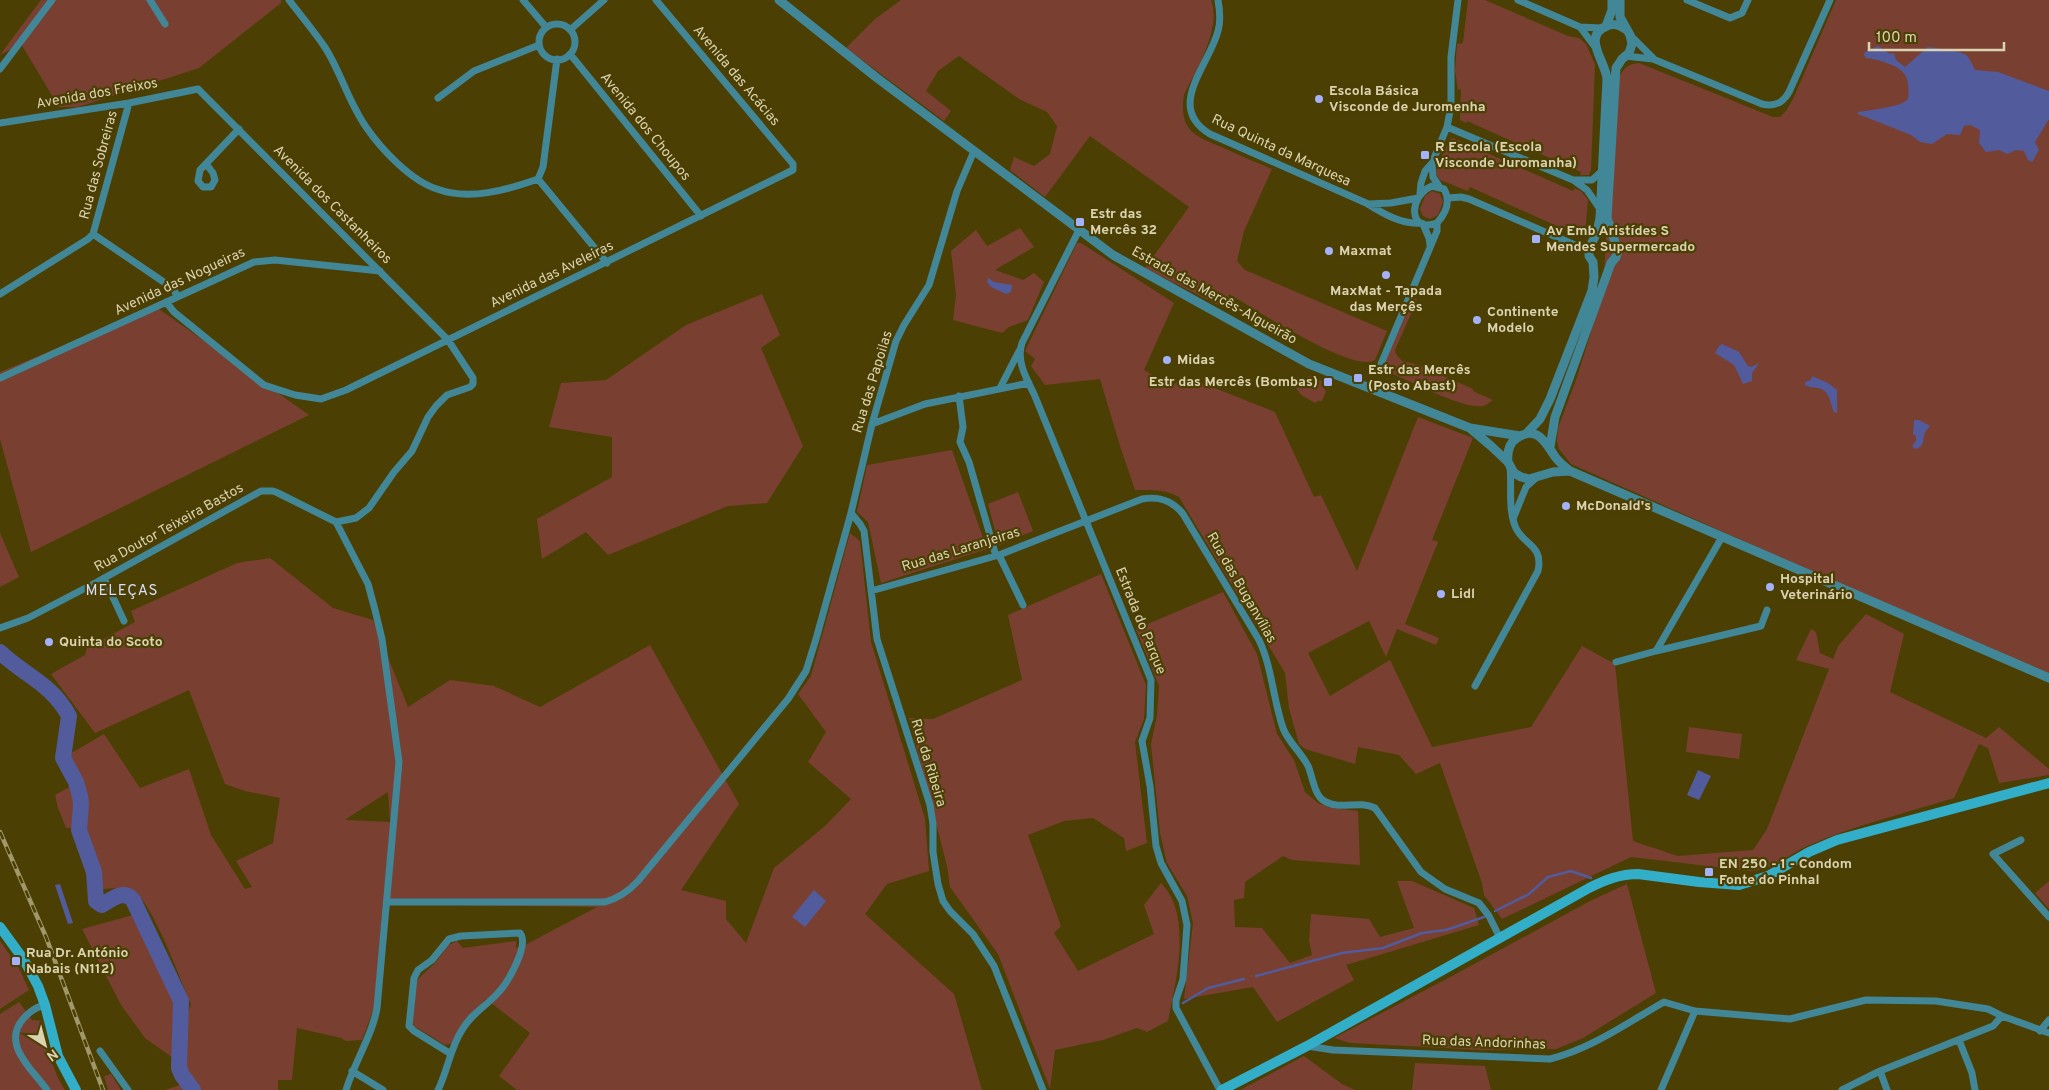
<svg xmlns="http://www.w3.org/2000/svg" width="2049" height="1090" font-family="Overpass,sans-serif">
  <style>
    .green { fill: #794031; fill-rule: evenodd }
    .water { fill: #525b9b }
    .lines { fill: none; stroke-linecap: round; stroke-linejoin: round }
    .stream { stroke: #525b9b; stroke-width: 2.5 }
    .river { stroke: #525b9b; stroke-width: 16 }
    .minor { stroke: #428797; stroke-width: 7 }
    .tertiary { stroke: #428797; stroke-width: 9 }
    .secondary { stroke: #32aec9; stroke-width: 10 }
    .rail-casing { stroke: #a0976a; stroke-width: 4.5 }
    .rail { stroke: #4b3f03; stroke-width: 2.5; stroke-dasharray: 8; stroke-linecap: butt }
    .poi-dot { fill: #a4b2fc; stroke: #4b3f03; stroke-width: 2 }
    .labels { text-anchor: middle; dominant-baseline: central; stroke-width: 4.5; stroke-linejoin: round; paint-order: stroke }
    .street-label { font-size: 14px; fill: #dad2b0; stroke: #4b3f03 }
    .poi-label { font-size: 14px; font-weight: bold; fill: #dad2b0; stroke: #4b3f03; text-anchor: start }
    .neighbourhood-label { font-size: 15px; letter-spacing: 1px; fill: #d8defb; stroke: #4b3f03 }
  </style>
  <rect width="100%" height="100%" fill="#4b3f03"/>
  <path class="green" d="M41 0H281V3L199 68 78 107H59L21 44 0 55Z
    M901 0H1211C1222 29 1196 69 1184 95 1178 133 1198 137 1226 149 1241 156 1257 163 1272 169L1244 231 1237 261 1245 270 1387 331 1375 360C1353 374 1252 307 1229 294L1227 305 1220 306 1145 268 1189 207 1090 136 1045 197 1010 170 1014 157 1034 166 1050 154 1057 126 1047 112 1019 99 959 56 938 71 926 91 951 111 944 121 846 48 875 19Z
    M1468 0H1485L1568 36 1579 38 1586 44 1595 64 1591 170 1589 175H1580L1581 172 1467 121 1466 123 1460 120 1461 89 1458 90 1455 71 1457 44 1463 43Z
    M1836 0H2049V677L1571 464 1559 449 1557 441 1558 428 1576 380 1603 294 1610 165 1620 76C1624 67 1629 64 1639 63L1773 117H1780L1786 111 1794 97Z
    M1453 138 1573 191 1575 188 1582 192 1588 200 1585 234 1583 237 1579 236 1470 187 1468 191 1440 180 1436 174 1437 166 1450 139Z
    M1432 191 1440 194 1443 202 1438 215 1430 219 1423 216 1420 209 1425 196Z
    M1020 228 1034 247 995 270 1023 280 1034 273 1044 282 1028 320 1009 327 1002 333 953 320 956 295 951 251 976 230 987 246Z
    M1077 243H1081L1174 303 1144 370 1172 387 1182 375 1275 412 1314 497 1321 495 1357 571 1418 417 1473 438 1432 540 1438 542 1405 624 1439 638 1436 645 1397 629 1386 657 1369 621 1308 653 1330 696 1390 660 1432 747 1531 727 1582 646 1615 664 1633 841 1678 856 1753 850 1767 829 1829 669 1796 660 1811 629 1816 632 1820 653 1833 659 1838 646 1866 614 1904 634 1890 692 1986 738 1999 727 2049 769V775L1999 783 1988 748 1979 744 1954 798C1906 813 1855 825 1810 845 1788 854 1774 870 1750 871L1631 857 1502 919 1484 895 1482 883 1440 763 1416 774 1399 755 1358 747 1355 764 1305 749 1299 744 1289 708 1285 673 1179 497C1165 489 1151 490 1135 490L1120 446 1100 379 1045 385 1031 366 1035 359 1025 351Z
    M762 294 780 335 761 348 803 446 767 503 728 506 608 555 586 532 542 559 537 519 612 477V437L549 427 561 383 606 380 686 325Z
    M1415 298 1417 300 1395 350 1396 354 1402 361 1419 365 1473 389V391L1493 400C1489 402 1487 405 1483 406 1462 409 1412 382 1391 373L1386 365V360L1412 300Z
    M156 307 309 415 31 552 0 439V372Z
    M1309 376 1322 381 1321 385 1326 391 1322 401H1318L1315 403 1301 395 1296 388Z
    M952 450 987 549 881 583 868 522 857 512 867 465Z
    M1018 492 1033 531 999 545 988 504Z
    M0 533 19 577 0 587Z
    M850 533 860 541 871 642 925 819 929 871 887 884 865 914 954 994 982 1090H517L499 1076 530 1033 486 999 464 1021 451 1044 445 1045 414 1026 412 1022 417 980 435 963 449 945 457 941 463 948 516 941V948L525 945 597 907 383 904 374 1008 362 1040 346 1041 341 1038 297 1028 292 1080H278V1090H165L186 1083 175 1065 183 1067 186 1019 191 1004C180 979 153 902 132 890 125 886 109 889 101 889L83 834 87 807 85 792 68 755 104 734 140 788 189 769 211 835 245 889 252 887 236 861 273 843 280 798 245 791 225 784 189 690 95 733 51 674 85 655 87 648 135 622 131 611 237 563 270 558 333 608 373 620 408 707 450 680 494 686 540 707 650 645 739 804 681 890 726 901V919L746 943 774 868 825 826 851 799 808 762 826 732 798 694 811 676ZM388 792 390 822 346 820V819Z
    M1101 574 1146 685 1144 719 1135 742 1147 843 1126 851 1124 838 1093 818 1064 821 1028 835 1061 926 1054 933 1078 971 1154 934 1144 905 1161 883C1193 916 1176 980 1168 1021L1147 1032 1137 1028 1103 1040 1055 1050 1050 1089 998 954 950 887 947 866 909 718 933 719 1022 680 1008 615Z
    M1223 592 1257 654 1277 734 1294 760 1305 792 1318 803 1331 808 1358 811 1360 865 1292 860 1283 856 1245 882 1244 898 1234 900 1235 927 1262 928 1290 963 1312 955 1309 940 1311 914 1369 919 1380 937 1414 928 1397 881H1412L1474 908 1479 925 1346 965 1354 980 1277 1022 1253 987 1184 999 1193 923 1187 896 1167 863 1160 833 1151 744 1157 715 1159 686 1136 629Z
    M1689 727 1742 734 1739 759 1686 752Z
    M73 785C79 804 80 810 71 828H66L58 808 55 795Z
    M2049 881V909L2035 893Z
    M1627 884 1656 993 1583 1038 1556 1049 1482 1050 1350 1043 1334 1038 1454 975 1590 901Z
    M133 915 176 1005 173 1058 145 1038 121 1005 82 929Z
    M0 941 20 970 29 990 0 1009Z
    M19 1002 32 1020 43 1021C46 1043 52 1071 65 1090H0V1014Z
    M1304 1056 1342 1084 1355 1090H1240Z
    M1415 1063 1485 1066 1491 1090H1412Z
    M111 1074 121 1090H108L104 1076Z"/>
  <path class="water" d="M1878 46 1890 54 1894 53 1896 60 1905 67 1928 47C1936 48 1960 51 1966 55 1970 58 1972 65 1975 70L1998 72 2049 91V119L2035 142 2039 150 2032 162 2028 160 2024 151 2016 150 2007 154 1999 150 1986 152 1979 143 1980 130 1970 125 1964 126 1960 135 1947 134 1932 144 1920 142 1911 135 1858 114V112C1870 110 1902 107 1908 99 1909 93 1909 81 1905 75 1900 65 1876 59 1866 58L1864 55 1865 52Z
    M988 278 994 282 1012 285 1011 292 1006 294 991 287 987 282Z
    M1722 344 1739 352 1748 366 1751 367 1759 363 1752 373V381L1743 384 1734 365 1715 353 1719 346Z
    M1812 376 1828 383 1837 390V413L1834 412C1830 403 1830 390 1818 388 1813 387 1810 388 1805 385V382L1811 380Z
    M1914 420H1919L1930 426C1929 428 1926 430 1925 432 1922 440 1926 446 1915 449L1912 446 1916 441V436L1913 434Z
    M1698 770 1711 776 1699 800 1687 795Z
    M60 884 73 923 68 924 55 885Z
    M814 890 826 901 805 927 792 917Z"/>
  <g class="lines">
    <path class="stream" d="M1495 911 1529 894 1548 877 1571 871 1591 878
      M1256 976 1342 953 1383 948 1422 933 1446 930 1484 917
      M1183 1003 1208 988 1244 979"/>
    <path class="river" d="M0 652C25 676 51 683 69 716L63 758 76 782 80 796 81 804 79 830 94 872 96 901 102 905C112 899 124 889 133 900L181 1001 179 1068 182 1075 193 1090"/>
    <path class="minor" d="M150 0 165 24
      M289 0C301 16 315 32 326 49 341 73 349 103 366 127 381 149 411 181 437 189 469 201 507 190 538 179
      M523 0 546 27
      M1218 0C1220 11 1221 21 1218 31 1209 66 1165 107 1210 134L1366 203C1382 213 1402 225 1421 223
      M1518 0 1580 27 1601 28
      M1687 0 1730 18 1742 13 1748 0
      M539 42a18 18 0 1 1 36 0a18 18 0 1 1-36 0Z
      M1580 27 1595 47
      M570 30 604 0
      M1631 36 1653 58
      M570 54 701 216
      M1625 56 1653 59 1762 104C1775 107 1783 103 1789 92L1830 0
      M0 69 52 0
      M438 98 474 71 539 45
      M0 123 129 103 198 89 448 340 473 378V384L470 387 447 395 436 406 428 417 412 451 394 472 369 508 356 518 336 522 278 493 273 491H261L97 582 28 618 0 628
      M1447 127 1573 180 1587 190 1600 209
      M1432 164 1433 177 1439 186
      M207 165 213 173 215 180 211 187H203L198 181 200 170 239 129
      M538 179 543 167 557 59
      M538 179 607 263
      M1573 180H1592L1602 171
      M1432 186 1444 189C1451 201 1446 213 1437 223 1408 234 1408 196 1432 186Z
      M1420 193 1421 183 1425 171 1432 163 1447 127 1451 106V57L1458 0
      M1448 198 1461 197 1469 199 1575 245 1589 249
      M1369 204 1391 203 1418 198
      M1423 224 1429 238 1430 245
      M1079 230 1022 343C1016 360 1026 378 1034 394L1151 680 1150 718 1142 741 1150 786 1156 846 1161 863 1182 901 1187 925 1183 979 1176 1000V1008L1220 1090
      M93 234 174 289 177 297
      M0 294 88 239 93 234 129 103
      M166 302 174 312 264 385 295 395 321 399 346 390 793 170V164L656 0
      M1378 371 1437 231V223
      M0 378 254 262 275 260 380 271
      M1000 388 1019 351
      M959 396 963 427 960 442 969 462 996 556
      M872 424 925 404 1029 383
      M851 513 860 524 864 531 877 639 930 805 933 824V852L938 884 943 901 950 911 973 934 994 966 1043 1090
      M1513 519 1526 487 1536 478
      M336 522 368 584 375 610 382 639 399 762 377 1008C373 1034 354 1063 346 1090
      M999 555 1023 605
      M104 578 124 621
      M871 591 999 555 1142 499C1159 496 1172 500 1183 514L1259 640C1272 667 1273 699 1283 728 1288 742 1301 752 1308 766 1313 777 1314 797 1326 802 1342 810 1359 800 1375 808L1421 872 1445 889 1479 903 1489 916 1500 938
      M1656 651 1761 626 1767 610
      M1616 662 1656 651 1722 537
      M1475 686 1538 571C1544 544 1522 545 1515 526 1508 508 1512 486 1510 467
      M2021 840 1993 854 2049 917
      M387 902H605C619 898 628 892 638 881L788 699 806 671 816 639 851 513 872 424 896 341 904 325 929 285 957 191 974 151
      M45 1005C36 1007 29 1012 23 1019 1 1045 33 1070 47 1090
      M2040 1031 2049 1020
      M1959 1040 1972 1073 1975 1090
      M1307 1046 1333 1050 1550 1059C1591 1049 1627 1023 1664 1002L1695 1011 1790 1019 1866 1000 1936 1001 1988 1009 2002 1016 2049 1033
      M100 1051 128 1090
      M352 1071 383 1090
      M1880 1071 1887 1090
      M438 1090C448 1070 450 1048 462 1030 471 1014 485 1007 497 994 507 984 530 945 520 933L461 936 449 939 432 960 418 970 414 978 409 1026 414 1031 451 1054
      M1661 1090 1695 1011
      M1842 1090 1880 1071 1993 1026 2002 1016"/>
    <path class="tertiary" d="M779 0 877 78 1113 255 1309 364 1470 428 1520 436
      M1606 26 1612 10V0
      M1471 429 1491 446 1508 462 1514 473 1521 477 1529 479 1553 472 1570 471
      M1526 434 1540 419 1550 399 1592 291 1594 277 1593 262 1589 256V249L1597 232 1600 218 1607 79C1606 62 1581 36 1607 26 1613 23 1620 25 1625 29
      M1550 447 1555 417 1611 263 1616 257 1618 251 1607 218 1615 85 1616 68 1622 59 1629 53 1632 44 1630 35 1620 17V0
      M1508 462C1507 453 1508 444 1517 438 1538 424 1546 444 1556 458 1560 463 1565 467 1570 471L2049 678"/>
    <path class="secondary" d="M0 927 24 960 38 986 45 1005 58 1056 76 1090
      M1222 1090 1307 1046 1589 888C1605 880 1620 874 1638 874L1699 882 1739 885 1768 876 1809 852 1837 840 2049 783"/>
    <defs>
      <path id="rail" d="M0 832 46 937 103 1090"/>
    </defs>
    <use href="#rail" class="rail-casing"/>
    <use href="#rail" class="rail"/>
  </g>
  <g class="poi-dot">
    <circle cx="1319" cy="99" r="5"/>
    <rect x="1420" y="150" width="10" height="10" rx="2.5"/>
    <rect x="1075" y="217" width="10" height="10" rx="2.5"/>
    <rect x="1531" y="234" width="10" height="10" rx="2.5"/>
    <circle cx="1329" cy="251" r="5"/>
    <circle cx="1386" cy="275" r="5"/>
    <circle cx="1477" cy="320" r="5"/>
    <circle cx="1167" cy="360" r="5"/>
    <rect x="1353" y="373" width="10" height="10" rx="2.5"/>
    <rect x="1323" y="377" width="10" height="10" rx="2.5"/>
    <circle cx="1566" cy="506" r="5"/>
    <circle cx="1770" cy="587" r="5"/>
    <circle cx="1441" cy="594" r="5"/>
    <circle cx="49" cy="642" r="5"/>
    <rect x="1704" y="867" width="10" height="10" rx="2.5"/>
    <rect x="11" y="956" width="10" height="10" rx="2.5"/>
  </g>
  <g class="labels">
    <g class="street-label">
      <text transform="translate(736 76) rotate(50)">Avenida das Acácias</text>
      <text transform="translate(97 94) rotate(-10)">Avenida dos Freixos</text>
      <text transform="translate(645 127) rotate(51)">Avenida dos Choupos</text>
      <text transform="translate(1281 151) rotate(25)">Rua Quinta da Marquesa</text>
      <text transform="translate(99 165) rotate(-75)">Rua das Sobreiras</text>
      <text transform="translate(332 205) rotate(45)">Avenida dos Castanheiros</text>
      <text transform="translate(552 275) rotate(-26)">Avenida das Aveleiras</text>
      <text transform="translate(180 282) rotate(-25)">Avenida das Nogueiras</text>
      <text transform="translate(1214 296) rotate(29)">Estrada das Mercês-Algueirão</text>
      <text transform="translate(873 382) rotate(-73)">Rua das Papoilas</text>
      <text transform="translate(169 528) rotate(-29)">Rua Doutor Teixeira Bastos</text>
      <text transform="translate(961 550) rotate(-17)">Rua das Laranjeiras</text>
      <text transform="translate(1241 588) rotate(60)">Rua das Buganvílias</text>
      <text transform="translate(1140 621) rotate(68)">Estrada do Parque</text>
      <text transform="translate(928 763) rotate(73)">Rua da Ribeira</text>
      <text transform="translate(1484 1043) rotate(2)">Rua das Andorinhas</text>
    </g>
    <g class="poi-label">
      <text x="1329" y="91">Escola Básica<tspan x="1329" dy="16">Visconde de Juromenha</tspan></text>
      <text x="1435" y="147">R Escola (Escola<tspan x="1435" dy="16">Visconde Juromanha)</tspan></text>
      <text x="1090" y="214">Estr das<tspan x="1090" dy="16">Mercês 32</tspan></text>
      <text x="1546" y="231">Av Emb Aristídes S<tspan x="1546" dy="16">Mendes Supermercado</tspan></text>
      <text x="1339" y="251">Maxmat</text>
      <text x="1386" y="291" text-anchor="middle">MaxMat - Tapada<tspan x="1386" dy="16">das Merçês</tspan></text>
      <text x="1487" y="312">Continente<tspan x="1487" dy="16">Modelo</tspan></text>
      <text x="1177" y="360">Midas</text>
      <text x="1368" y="370">Estr das Mercês<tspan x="1368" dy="16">(Posto Abast)</tspan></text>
      <text x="1318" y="382" text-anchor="end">Estr das Mercês (Bombas)</text>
      <text x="1576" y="506">McDonald's</text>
      <text x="1780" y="579">Hospital<tspan x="1780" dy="16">Veterinário</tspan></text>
      <text x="1451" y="594">Lidl</text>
      <text x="59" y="642">Quinta do Scoto</text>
      <text x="1719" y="864">EN 250 - 1 - Condom<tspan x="1719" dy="16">Fonte do Pinhal</tspan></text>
      <text x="26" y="953">Rua Dr. António<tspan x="26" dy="16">Nabais (N112)</tspan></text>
    </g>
    <g class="neighbourhood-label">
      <text x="122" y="591">MELEÇAS</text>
    </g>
  </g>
  <g transform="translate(45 1045) rotate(144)" stroke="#4b3f03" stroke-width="4" paint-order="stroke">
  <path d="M0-4L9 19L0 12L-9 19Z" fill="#dad2b0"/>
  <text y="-8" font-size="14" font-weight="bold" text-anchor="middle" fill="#dad2b0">N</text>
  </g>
  <path d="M1869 42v8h135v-8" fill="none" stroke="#dad2b0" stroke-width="2.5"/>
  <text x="1876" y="42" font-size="15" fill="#dad2b0" stroke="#4b3f03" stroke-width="4" paint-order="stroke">100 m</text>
</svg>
